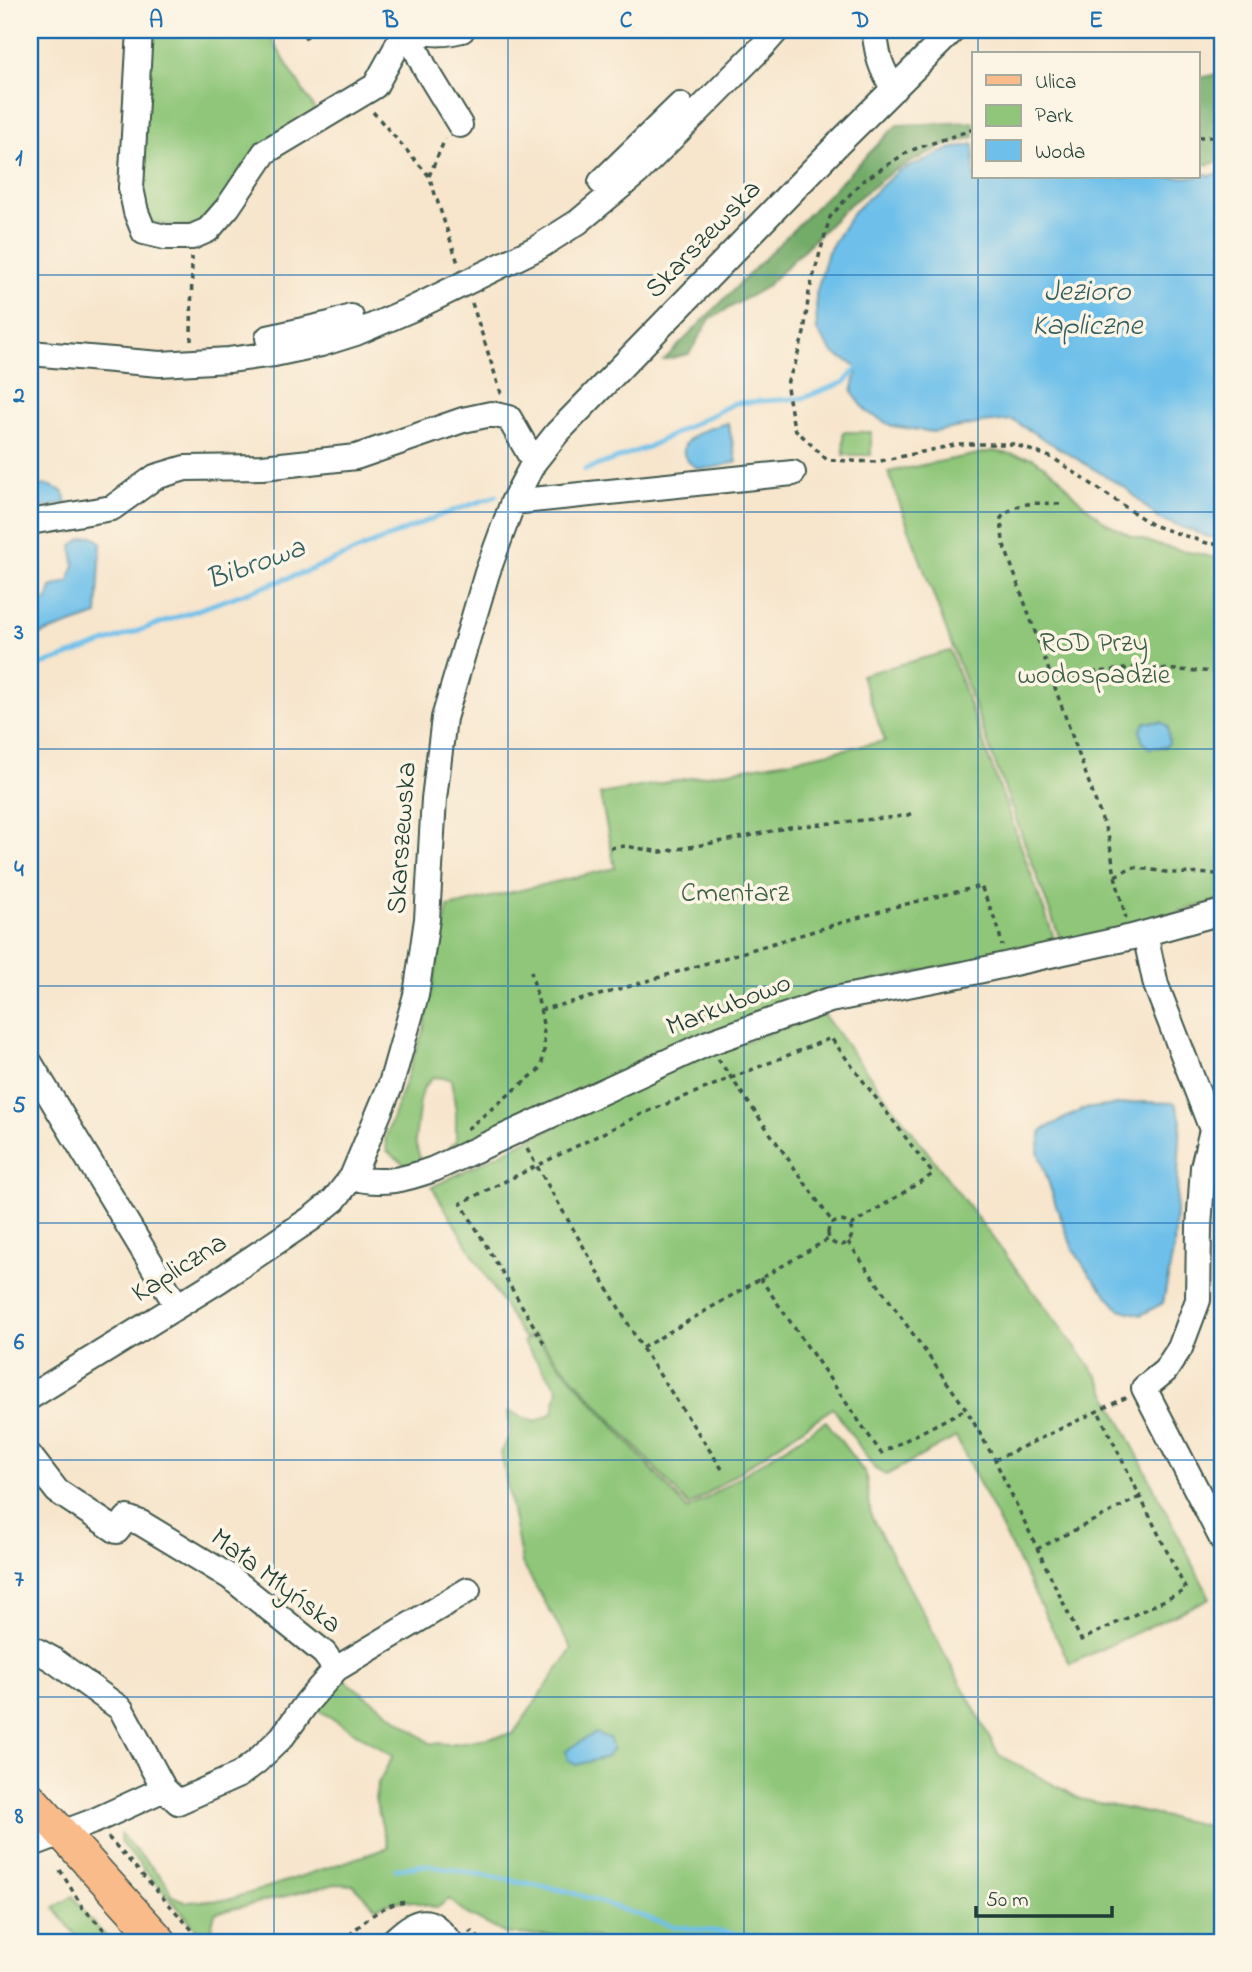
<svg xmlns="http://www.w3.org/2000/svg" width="1252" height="1972" font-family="'Indie Flower',sans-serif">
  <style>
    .green { fill: #8fc679; stroke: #578256; stroke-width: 2 }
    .forest { fill: #73ab69; stroke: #49744e; stroke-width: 2 }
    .water { fill: #6ec0ea; stroke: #467e8f; stroke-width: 2 }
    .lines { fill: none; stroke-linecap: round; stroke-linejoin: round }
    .stream { stroke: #6ec0ea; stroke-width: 5 }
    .minor-casing { stroke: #3f564b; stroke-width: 28 }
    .major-casing { stroke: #3f564b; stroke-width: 35 }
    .path { stroke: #3f564b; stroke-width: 3.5; stroke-dasharray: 5 5; stroke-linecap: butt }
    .minor { stroke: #fff; stroke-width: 24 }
    .major { stroke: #fabb8b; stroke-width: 32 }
    .grid { fill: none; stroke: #1f6fb2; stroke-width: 2; stroke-opacity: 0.55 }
    .labels { text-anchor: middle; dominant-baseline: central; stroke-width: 7; stroke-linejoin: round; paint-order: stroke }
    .street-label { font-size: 28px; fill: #1f3d34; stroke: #fcf5e5 }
    .park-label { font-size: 28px; fill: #3b5f45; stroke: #fcf5e5 }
    .water-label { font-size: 30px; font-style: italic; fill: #335e62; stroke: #fcf5e5 }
    .neatline { fill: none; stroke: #1f6fb2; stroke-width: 2.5 }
    .grid-label { font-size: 23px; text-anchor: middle; font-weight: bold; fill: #1f6fb2 }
  </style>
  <rect width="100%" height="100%" fill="#fcf5e5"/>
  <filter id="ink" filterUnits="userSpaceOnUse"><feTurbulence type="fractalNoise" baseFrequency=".0143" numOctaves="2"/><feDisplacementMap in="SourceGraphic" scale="14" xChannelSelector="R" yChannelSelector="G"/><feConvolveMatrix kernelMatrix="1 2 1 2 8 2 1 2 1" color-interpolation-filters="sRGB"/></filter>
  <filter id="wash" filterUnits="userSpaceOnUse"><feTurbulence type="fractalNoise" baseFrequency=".00686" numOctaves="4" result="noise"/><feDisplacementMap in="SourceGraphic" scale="28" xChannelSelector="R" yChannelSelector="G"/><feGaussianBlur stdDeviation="1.57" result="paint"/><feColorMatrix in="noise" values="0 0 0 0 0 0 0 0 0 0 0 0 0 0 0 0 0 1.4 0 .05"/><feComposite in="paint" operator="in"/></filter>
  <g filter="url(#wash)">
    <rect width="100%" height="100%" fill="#f7e5cc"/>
    <path class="green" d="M146 30H266L315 110 206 220 190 227 151 223 139 187Z
      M843 432H871V455H844Z
      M993 451 1033 458 1057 475 1080 501 1105 522 1129 535 1161 546 1222 559V899L1063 947 888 472Z
      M950 651 1056 943 821 992 448 1153 451 1146 456 1142V1111L451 1079 433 1077 424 1087 420 1100 415 1141 421 1162 407 1166 387 1151 385 1139 424 1028 448 907 615 868 600 794 792 760 885 741 861 675Z
      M823 1014 1098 1377 1210 1598 1070 1664 956 1437 886 1475 875 1469 833 1408 689 1506 534 1334 524 1339 432 1187 625 1092 706 1055Z
      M534 1336 688 1510 826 1421 866 1475 871 1516 999 1755 1080 1799 1209 1826 1222 1821V1942H599L596 1937 506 1934 467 1914 449 1899 437 1908C406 1900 406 1897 376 1908L354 1885 336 1884 215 1913 208 1942 120 1842V1834L165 1881 172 1896 187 1902 228 1900 388 1848 375 1799 378 1783 393 1756 312 1706 338 1675 430 1743 450 1744 513 1734 572 1649 522 1563 501 1453 510 1434 508 1411 535 1422 553 1413 558 1389 523 1342Z
      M73 1896 89 1919 111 1942H81L54 1908Z"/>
    <path class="forest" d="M1222 73V160L1208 165 1198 161V78Z
      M974 122V137L943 146 893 171 849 205 766 287 710 319 689 354 664 360 897 125Z"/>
    <path class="water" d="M974 144V177H1198V171L1210 176 1222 172V537H1209L1159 519 1127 489 1012 420 982 423 933 432 892 426 867 412 852 392 858 367 833 353 817 331 816 294 828 252 853 212 897 172 950 149Z
      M728 423 737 462C726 464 709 471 698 468 693 466 688 462 685 457 676 436 715 426 728 423Z
      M47 485C56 488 68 491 66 503L35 509 30 502 35 487Z
      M93 536 101 542 97 615 30 638V603L47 601 51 587 69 581 74 565 72 545 83 538Z
      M1145 722H1162L1168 727 1169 743 1165 747 1149 748 1142 741 1140 731Z
      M1139 1102 1175 1103 1181 1120 1174 1247 1163 1303 1141 1315 1119 1309 1090 1275 1073 1249 1056 1205 1038 1151 1042 1130 1083 1109Z
      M595 1733 609 1738 613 1749 606 1757 576 1765 568 1760 566 1751Z"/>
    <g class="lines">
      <path class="stream" d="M585 470 648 447 735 403 803 398 845 382 858 367
        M30 669 308 571 441 515 496 496
        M396 1869 427 1865 489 1876 567 1891 672 1926 775 1939 783 1942"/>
    </g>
  </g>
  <g filter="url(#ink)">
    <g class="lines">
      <defs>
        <path id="minor" d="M140 30 131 188 136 212 144 232 165 237H192L208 230 228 207 265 152 375 86 395 50 404 30
          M407 30 424 66 460 125
          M418 30C434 35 446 34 462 30
          M874 30C878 56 879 66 894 89
          M601 182 680 105
          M268 338 330 324 351 317
          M30 353 160 364 229 360 274 354 321 344 356 333 412 309 537 248 578 222 638 172 762 47 777 30
          M513 502 793 473
          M30 522 112 508 155 477 185 468 263 467 356 457 463 420 491 414 509 418 534 462
          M1145 934 1156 985 1218 1145
          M30 1063 177 1306
          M1212 1130 1203 1167 1199 1227 1198 1300 1180 1348 1165 1371 1144 1388 1222 1539
          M352 1177C381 1186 406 1179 434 1169L708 1043 830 1000 964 974 1132 937 1222 912
          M30 1397 218 1281 312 1218 334 1200 352 1177 391 1084 416 995 427 919 434 799 444 718 487 573 513 502 534 462 557 433 837 145 953 30
          M30 1456 57 1491 117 1531 127 1518 141 1523 230 1577 324 1653 336 1669
          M30 1647 52 1659 121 1709 164 1789 178 1802 239 1775 256 1762 282 1737 308 1701 336 1669 468 1590
          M30 1845 94 1821 164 1789
          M392 1942C402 1933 418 1916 433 1925 439 1928 445 1937 450 1942"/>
        <path id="major" d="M30 1798 161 1942"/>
      </defs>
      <use href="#minor" class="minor-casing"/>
      <use href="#major" class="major-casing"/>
      <path class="path" d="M480 34 489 30
        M304 38 318 30
        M373 112 429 176 458 263
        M974 129 909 151 861 182 830 217 809 292 804 333 795 364 788 380 787 388 794 428 827 460 876 462 959 444H1013L1053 458 1152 525 1210 544H1222
        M1198 137H1222
        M429 176 445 139
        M472 303 501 393 504 394
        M191 341 192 257
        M1060 504C1036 503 1019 500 1001 518L1003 542 1109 839 1115 876 1126 918
        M1053 681 1080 674 1132 668 1222 672
        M610 848 625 846 661 852 735 839 790 827 896 817 908 815 915 811
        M1115 876 1132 867 1172 873 1222 874
        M540 1010 607 993 894 907 981 886 998 927 1002 946
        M718 1059 833 1223
        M467 1129 540 1069C551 1039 538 1002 531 971
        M527 1149 642 1348 724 1472
        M828 1233a12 12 0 1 1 24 0a12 12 0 1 1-24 0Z
        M848 1242 966 1409 995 1460 1081 1640 1186 1590 1098 1411
        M760 1278 881 1453 966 1409
        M544 1343 461 1203 644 1113 831 1038 933 1174 850 1226
        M642 1348 830 1238
        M995 1460 1127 1397
        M1037 1549 1140 1497
        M30 1766 38 1775
        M108 1837 203 1942
        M60 1870 83 1908 116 1942
        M469 1933 472 1931 482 1942
        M342 1942C358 1927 385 1899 409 1903"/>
      <use href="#minor" class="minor"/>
      <use href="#major" class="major"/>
    </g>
  </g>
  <path class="grid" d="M274 30V1942M508 30V1942M744 30V1942M978 30V54M978 177V1942M30 275H1222M30 512H1222M30 749H1222M30 986H1222M30 1223H1222M30 1460H1222M30 1697H1222"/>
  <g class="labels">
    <g class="street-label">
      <text transform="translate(704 240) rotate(-46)">Skarszewska</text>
      <text transform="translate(403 838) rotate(-86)">Skarszewska</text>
      <text transform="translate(729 1006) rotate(-21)">Markubowo</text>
      <text transform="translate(180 1269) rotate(-32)">Kapliczna</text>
      <text transform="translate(275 1582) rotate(37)">Mała Młyńska</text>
    </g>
    <g class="park-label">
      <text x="1094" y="644">ROD Przy<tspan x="1094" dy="32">wodospadzie</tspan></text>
      <text x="735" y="894">Cmentarz</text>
    </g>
    <g class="water-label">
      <text x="1087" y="293">Jezioro<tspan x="1087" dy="34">Kapliczne</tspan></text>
      <text transform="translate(256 565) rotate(-20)">Bibrowa</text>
    </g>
  </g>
  <rect width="1252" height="1972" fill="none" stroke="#fcf5e5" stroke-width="77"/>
  <rect x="972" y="52" width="228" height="126" fill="#fcf5e5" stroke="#a4ab9e" stroke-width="2"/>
  <rect x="986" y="75" width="35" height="10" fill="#fabb8b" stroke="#a4ab9e" stroke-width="2"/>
  <text x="1035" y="88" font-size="21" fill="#1f3d34">Ulica</text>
  <rect x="986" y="105" width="35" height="21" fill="#8fc679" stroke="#a4ab9e" stroke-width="2"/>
  <text x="1035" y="122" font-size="21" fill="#1f3d34">Park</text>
  <rect x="986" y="140" width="35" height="21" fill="#6ec0ea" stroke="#a4ab9e" stroke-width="2"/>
  <text x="1035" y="158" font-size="21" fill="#1f3d34">Woda</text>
  <path d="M976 1906v10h136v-10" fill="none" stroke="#1f3d34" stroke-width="3.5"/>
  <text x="986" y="1906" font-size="21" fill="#1f3d34" stroke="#fcf5e5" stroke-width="5" paint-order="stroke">50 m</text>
  <rect x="38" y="38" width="1176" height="1896" class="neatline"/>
  <g class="grid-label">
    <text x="156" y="27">A</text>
    <text x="391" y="27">B</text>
    <text x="626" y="27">C</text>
    <text x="861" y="27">D</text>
    <text x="1096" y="27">E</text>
    <text x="19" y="165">1</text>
    <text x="19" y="402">2</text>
    <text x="19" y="639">3</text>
    <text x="19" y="876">4</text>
    <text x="19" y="1112">5</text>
    <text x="19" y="1349">6</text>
    <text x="19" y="1586">7</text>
    <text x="19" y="1823">8</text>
  </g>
</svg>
